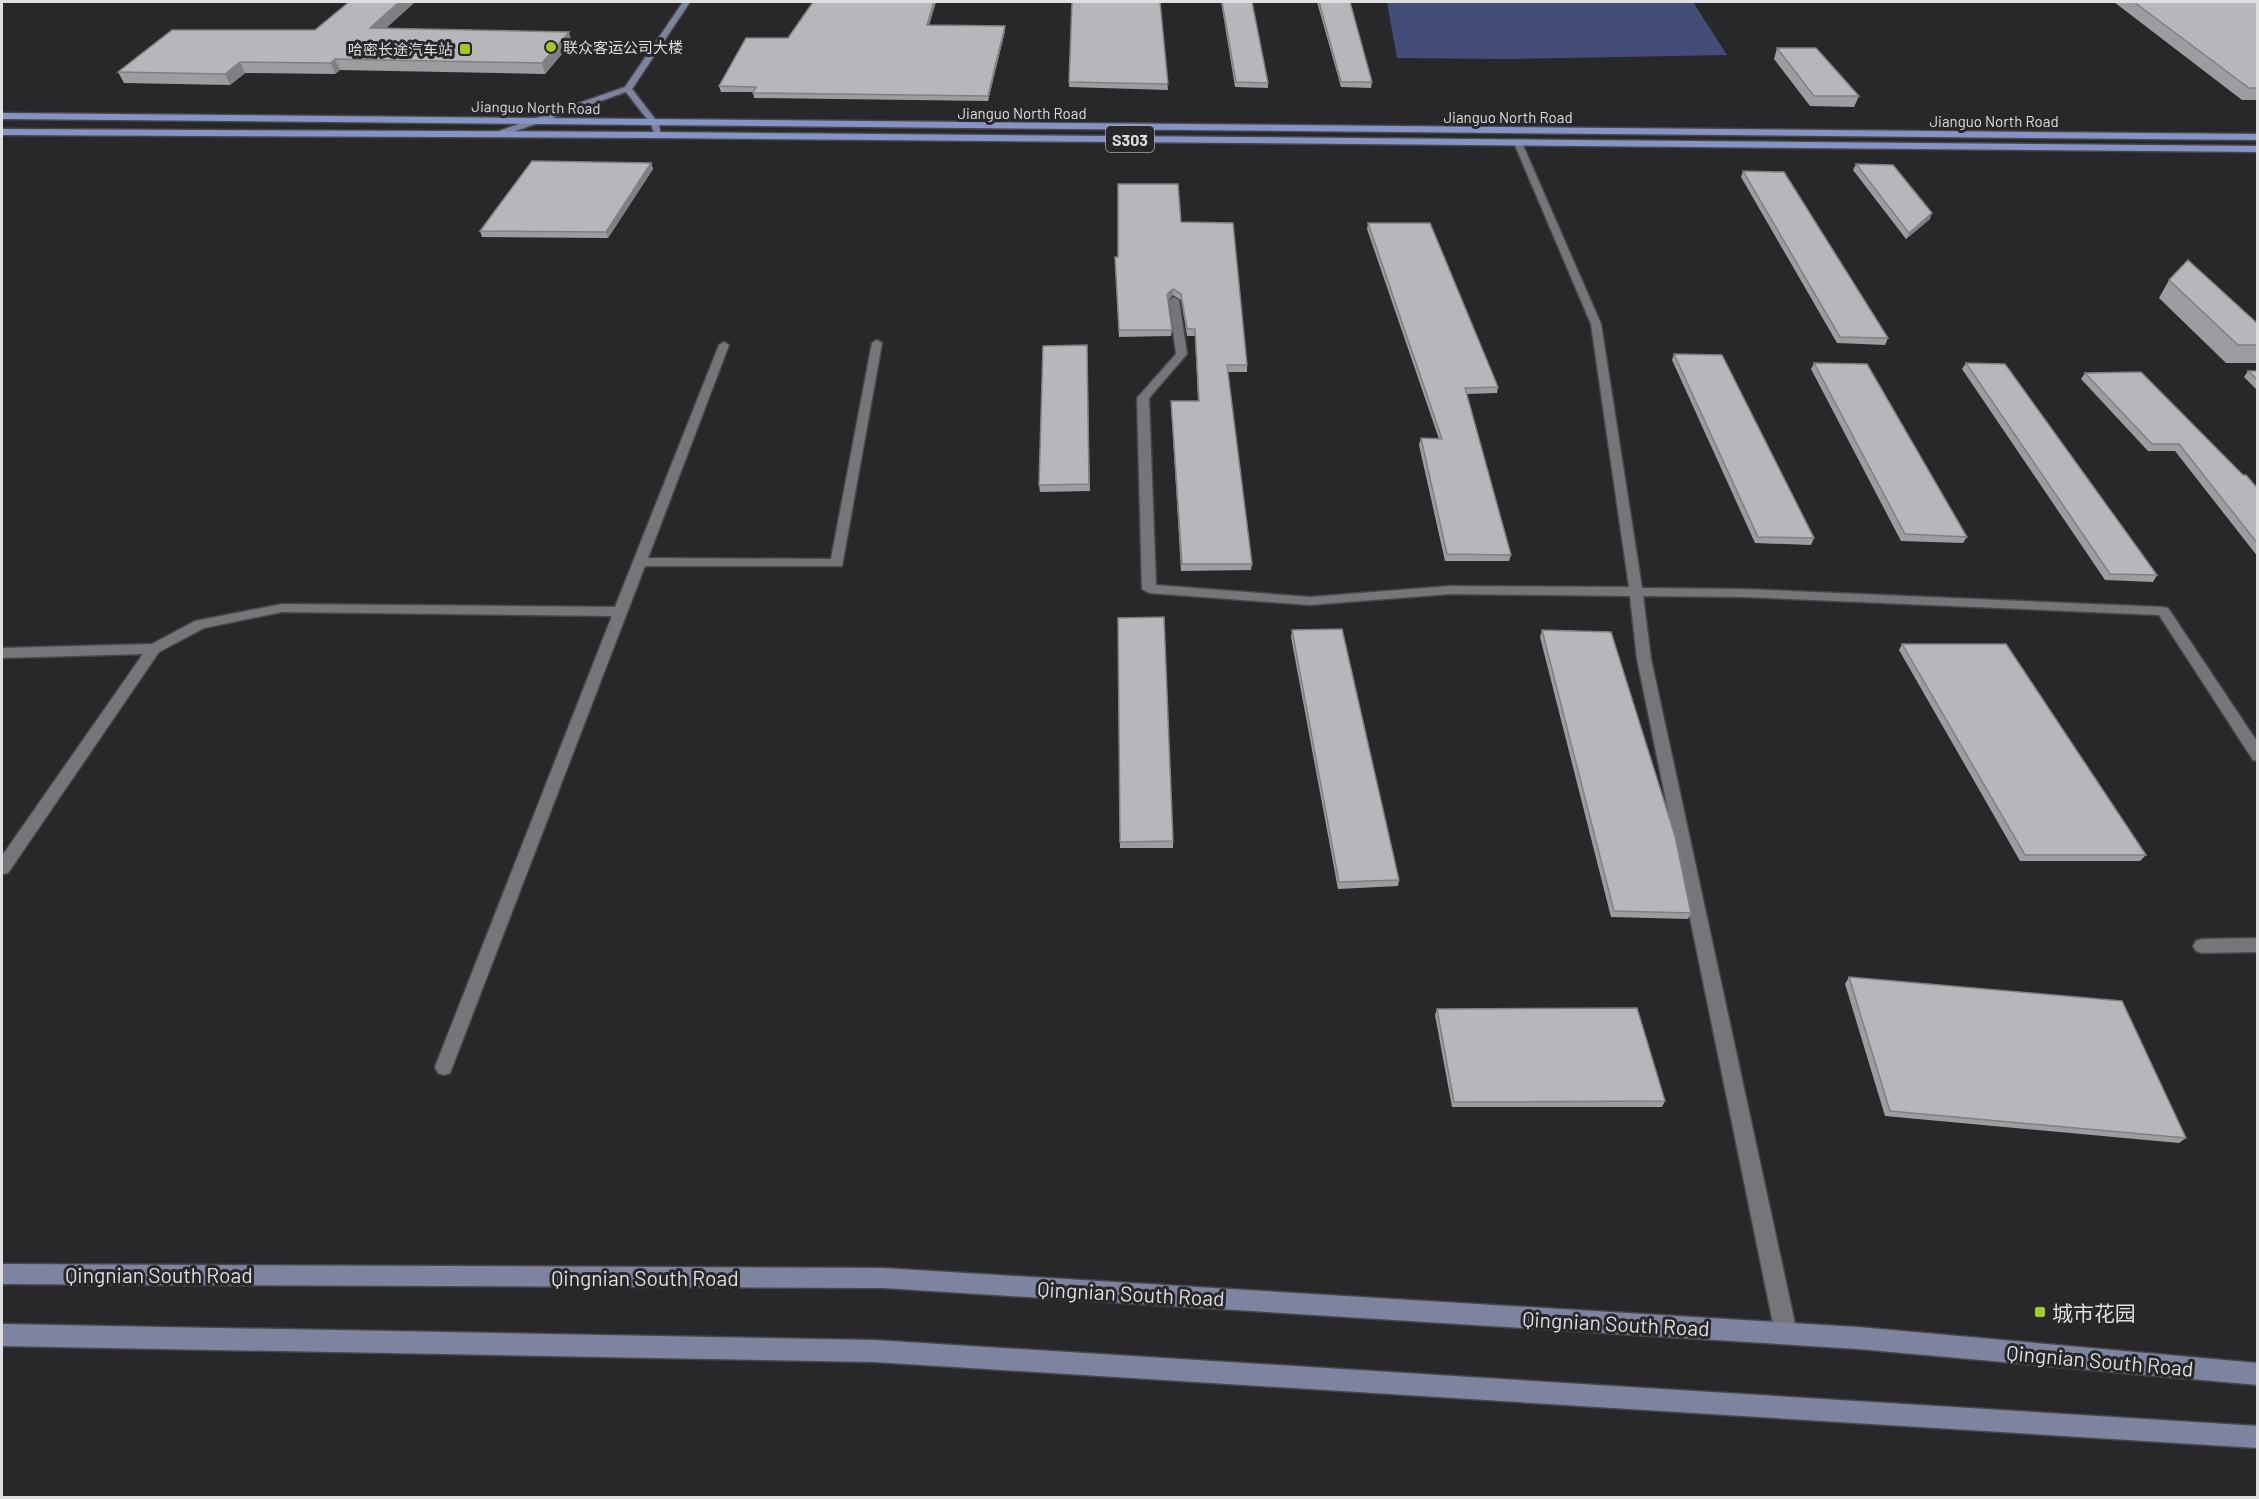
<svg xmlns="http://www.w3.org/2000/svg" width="2259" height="1499" font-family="Barlow,'Noto Sans SC',sans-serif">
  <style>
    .green { fill: #434d78 }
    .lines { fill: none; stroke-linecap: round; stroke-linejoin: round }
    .street-casing { stroke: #464749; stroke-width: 3 }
    .secondary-casing { stroke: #464749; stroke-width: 3 }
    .primary-casing { stroke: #464749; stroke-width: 3 }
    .street { fill: #757679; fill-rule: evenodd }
    .secondary { fill: #7e849f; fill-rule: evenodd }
    .primary { fill: #8693c5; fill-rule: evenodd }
    .wall { fill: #9d9da1 }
    .shaded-wall { fill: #7f8083 }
    .building { fill: #b6b7bb; stroke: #7f8083; stroke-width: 1.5 }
    .poi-dot { fill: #a2c927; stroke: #28282b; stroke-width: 2 }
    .labels { text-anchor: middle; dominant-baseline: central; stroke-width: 6; stroke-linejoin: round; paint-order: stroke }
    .far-poi-label { font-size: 15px; fill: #dedfe0; stroke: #28282b; text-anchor: start }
    .far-street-label { font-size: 15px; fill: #dedfe0; stroke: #28282b }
    .shield { fill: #28282b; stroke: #a7a8aa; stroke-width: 1.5 }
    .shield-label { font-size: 16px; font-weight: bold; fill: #dedfe0 }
    .near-street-label { font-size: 21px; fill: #dedfe0; stroke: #28282b }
    .near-poi-label { font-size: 21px; fill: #dedfe0; stroke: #28282b; text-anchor: start }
  </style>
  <rect width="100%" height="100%" fill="#28282b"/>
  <path class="green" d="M1387 2H1693L1727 55 1510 59 1397 58Z"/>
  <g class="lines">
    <defs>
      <path id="street" d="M1518 140 1522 143 1601 324 1642 588 1743 589 2163 607 2168 608 2258 743V761L2253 760 2159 615 1743 597 1643 596 1651 659 1797 1333 1793 1340 1786 1344 1779 1340 1775 1333 1637 659 1630 596 1450 594 1310 605 1149 593 1142 589 1137 398 1176 354 1169 300 1174 297 1179 300 1187 354 1149 398 1156 585 1310 597 1450 586 1629 587 1591 324 1514 143Z
        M877 340 882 343 842 566H645L450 1073 444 1075 438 1073 435 1067 612 616 282 612 204 628 159 652 8 873 2 874V856L143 654 2 658V648L152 644 195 621 282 604 615 607 719 345 724 342 729 345 648 558 831 559 872 343Z
        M2258 938V952L2202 953 2196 951 2193 946 2196 941 2202 939Z"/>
      <path id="secondary" d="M683 2H690L632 89 659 124 661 137H655L651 124 626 92 502 136H496V132L625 87Z
        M2 1264 883 1268 1858 1327 2258 1363V1385L1858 1349 883 1288 2 1284Z
        M2 1324 874 1340 2258 1426V1448L874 1362 2 1346Z"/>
      <path id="primary" d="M2 113 2258 134V140L2 119Z
        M2 129 658 132 2258 146V152L658 138 2 135Z"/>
    </defs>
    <use href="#street" class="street-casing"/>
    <use href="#secondary" class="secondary-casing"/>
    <use href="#primary" class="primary-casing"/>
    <use href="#street" class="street"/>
    <use href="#secondary" class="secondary"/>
    <use href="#primary" class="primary"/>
  </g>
  <path class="wall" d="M415 2 386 28 572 42 545 74 340 70 335 74 245 73 230 85 124 83 118 72 315 30Z
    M936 2 929 25 1005 31 988 101 754 98 753 92H721L719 86 788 38Z
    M1072 2H1252L1268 83V88L1235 87 1221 2H1160L1168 90 1069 87Z
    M1317 2H1350L1372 82 1371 88 1341 87Z
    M2114 2H2258V100H2242Z
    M1777 48 1859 96 1854 107 1810 106 1774 59Z
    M651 163 653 169 608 238 482 237 480 231Z
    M1856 164 1930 219 1906 239 1853 170Z
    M1743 171 1888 338 1885 345 1837 343 1741 177Z
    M1181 222 1247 365V372H1228L1252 564 1251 570 1181 571 1171 401H1198L1195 336H1187L1181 300 1173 295 1168 300 1172 330 1171 336 1119 337 1115 257H1118Z
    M1368 223 1498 387 1497 393 1467 394 1511 555 1509 561H1445L1419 445 1421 438 1439 439 1367 229Z
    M2169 280 2258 324V363H2226L2159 298Z
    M1087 345 1090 491 1040 492 1039 485Z
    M1674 354 1814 538 1811 545 1755 543 1672 360Z
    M1814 363 1967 537 1963 543 1901 541 1811 369Z
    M1966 363 2157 575 2153 582 2105 580 1962 369Z
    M2248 371H2258V391L2244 377Z
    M2085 373 2243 475 2258 489V557L2175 451H2148L2081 379Z
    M1118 618 1173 841V848H1120Z
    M1292 630 1399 880 1398 886 1338 889 1291 637Z
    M1542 630 1691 913 1688 919 1611 917 1540 637Z
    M1902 644 2146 855 2140 861H2020L1899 650Z
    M1849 977 2186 1138 2179 1143 1885 1116 1845 984Z
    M1437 1009 1665 1101 1662 1107H1452L1435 1015Z"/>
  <path class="shaded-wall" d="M399 2H415L374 39 370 28Z
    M934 2H936L927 30V25Z
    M1005 26V31L988 101V96Z
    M569 32 572 42 545 74 542 63Z
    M335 59 340 70 335 74 331 63Z
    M240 62 245 73 230 85 225 74Z
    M651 163 653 169 608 238 606 232Z
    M1932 213 1930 219 1906 239 1909 233Z
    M1173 289V295L1167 300V294Z"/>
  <path class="building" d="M349 2H399L370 28 569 32 542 63 335 59 331 63 240 62 225 74 118 72 172 30H315Z
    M813 2H934L927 25 1005 26 988 96 753 93 756 87 719 86 746 38H788Z
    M1072 2H1160L1168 84 1069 82Z
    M1222 2H1252L1268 83 1236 82Z
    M1319 2H1350L1372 82H1341Z
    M2134 2H2258V88H2249Z
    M1777 48H1816L1859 96H1814Z
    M532 161 651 163 606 232 480 231Z
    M1856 164 1893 165 1932 213 1909 233Z
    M1743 171 1784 172 1888 338 1840 337Z
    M1118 184H1178L1181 222 1233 223 1247 365H1227L1252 564H1182L1171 401H1199L1195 329H1187L1181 294 1173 289 1167 294 1172 330H1119L1115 257H1118Z
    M1368 223H1430L1498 387 1465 388 1511 555 1447 554 1421 438 1442 439Z
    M2188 260 2258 324V345H2238L2169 280Z
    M1087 345 1089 484 1039 485 1043 346Z
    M1674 354 1722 355 1814 538 1758 537Z
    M1814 363 1867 364 1967 537 1905 534Z
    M1966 363 2005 364 2157 575 2110 574Z
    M2248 371H2258V380Z
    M2141 372 2243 475H2246L2258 489V544L2179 444H2152L2085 373Z
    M1164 617 1173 841 1120 842 1118 618Z
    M1342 629 1399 880 1339 882 1292 630Z
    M1542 630 1611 632 1675 836 1691 913 1614 911Z
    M1902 644H2006L2146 855H2025Z
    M1849 977 2122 1001 2186 1138 1890 1111Z
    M1637 1008 1665 1101 1454 1102 1437 1009Z"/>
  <g class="poi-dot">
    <circle cx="551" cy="47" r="6"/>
    <rect x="459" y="43" width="12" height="12" rx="3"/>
    <rect x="2034" y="1306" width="12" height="12" rx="3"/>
  </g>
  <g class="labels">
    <g class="far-poi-label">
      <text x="563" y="47">联众客运公司大楼</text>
      <text x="453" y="49" text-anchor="end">哈密长途汽车站</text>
    </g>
    <g class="far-street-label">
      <text transform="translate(536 107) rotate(1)">Jianguo North Road</text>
      <text x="1022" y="113">Jianguo North Road</text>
      <text x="1508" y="117">Jianguo North Road</text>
      <text x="1994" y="121">Jianguo North Road</text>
    </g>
    <rect class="shield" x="1106" y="126" width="48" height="26" rx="4.5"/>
    <g class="shield-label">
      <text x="1130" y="139">S303</text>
    </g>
    <g class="near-street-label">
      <text x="159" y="1274">Qingnian South Road</text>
      <text x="645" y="1277">Qingnian South Road</text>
      <text transform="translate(1131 1293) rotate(3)">Qingnian South Road</text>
      <text transform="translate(1616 1323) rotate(3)">Qingnian South Road</text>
      <text transform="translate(2100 1360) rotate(5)">Qingnian South Road</text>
    </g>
    <g class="near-poi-label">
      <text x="2052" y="1312">城市花园</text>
    </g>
  </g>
  <rect width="2259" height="1499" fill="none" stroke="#dedfe0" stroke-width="6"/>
</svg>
